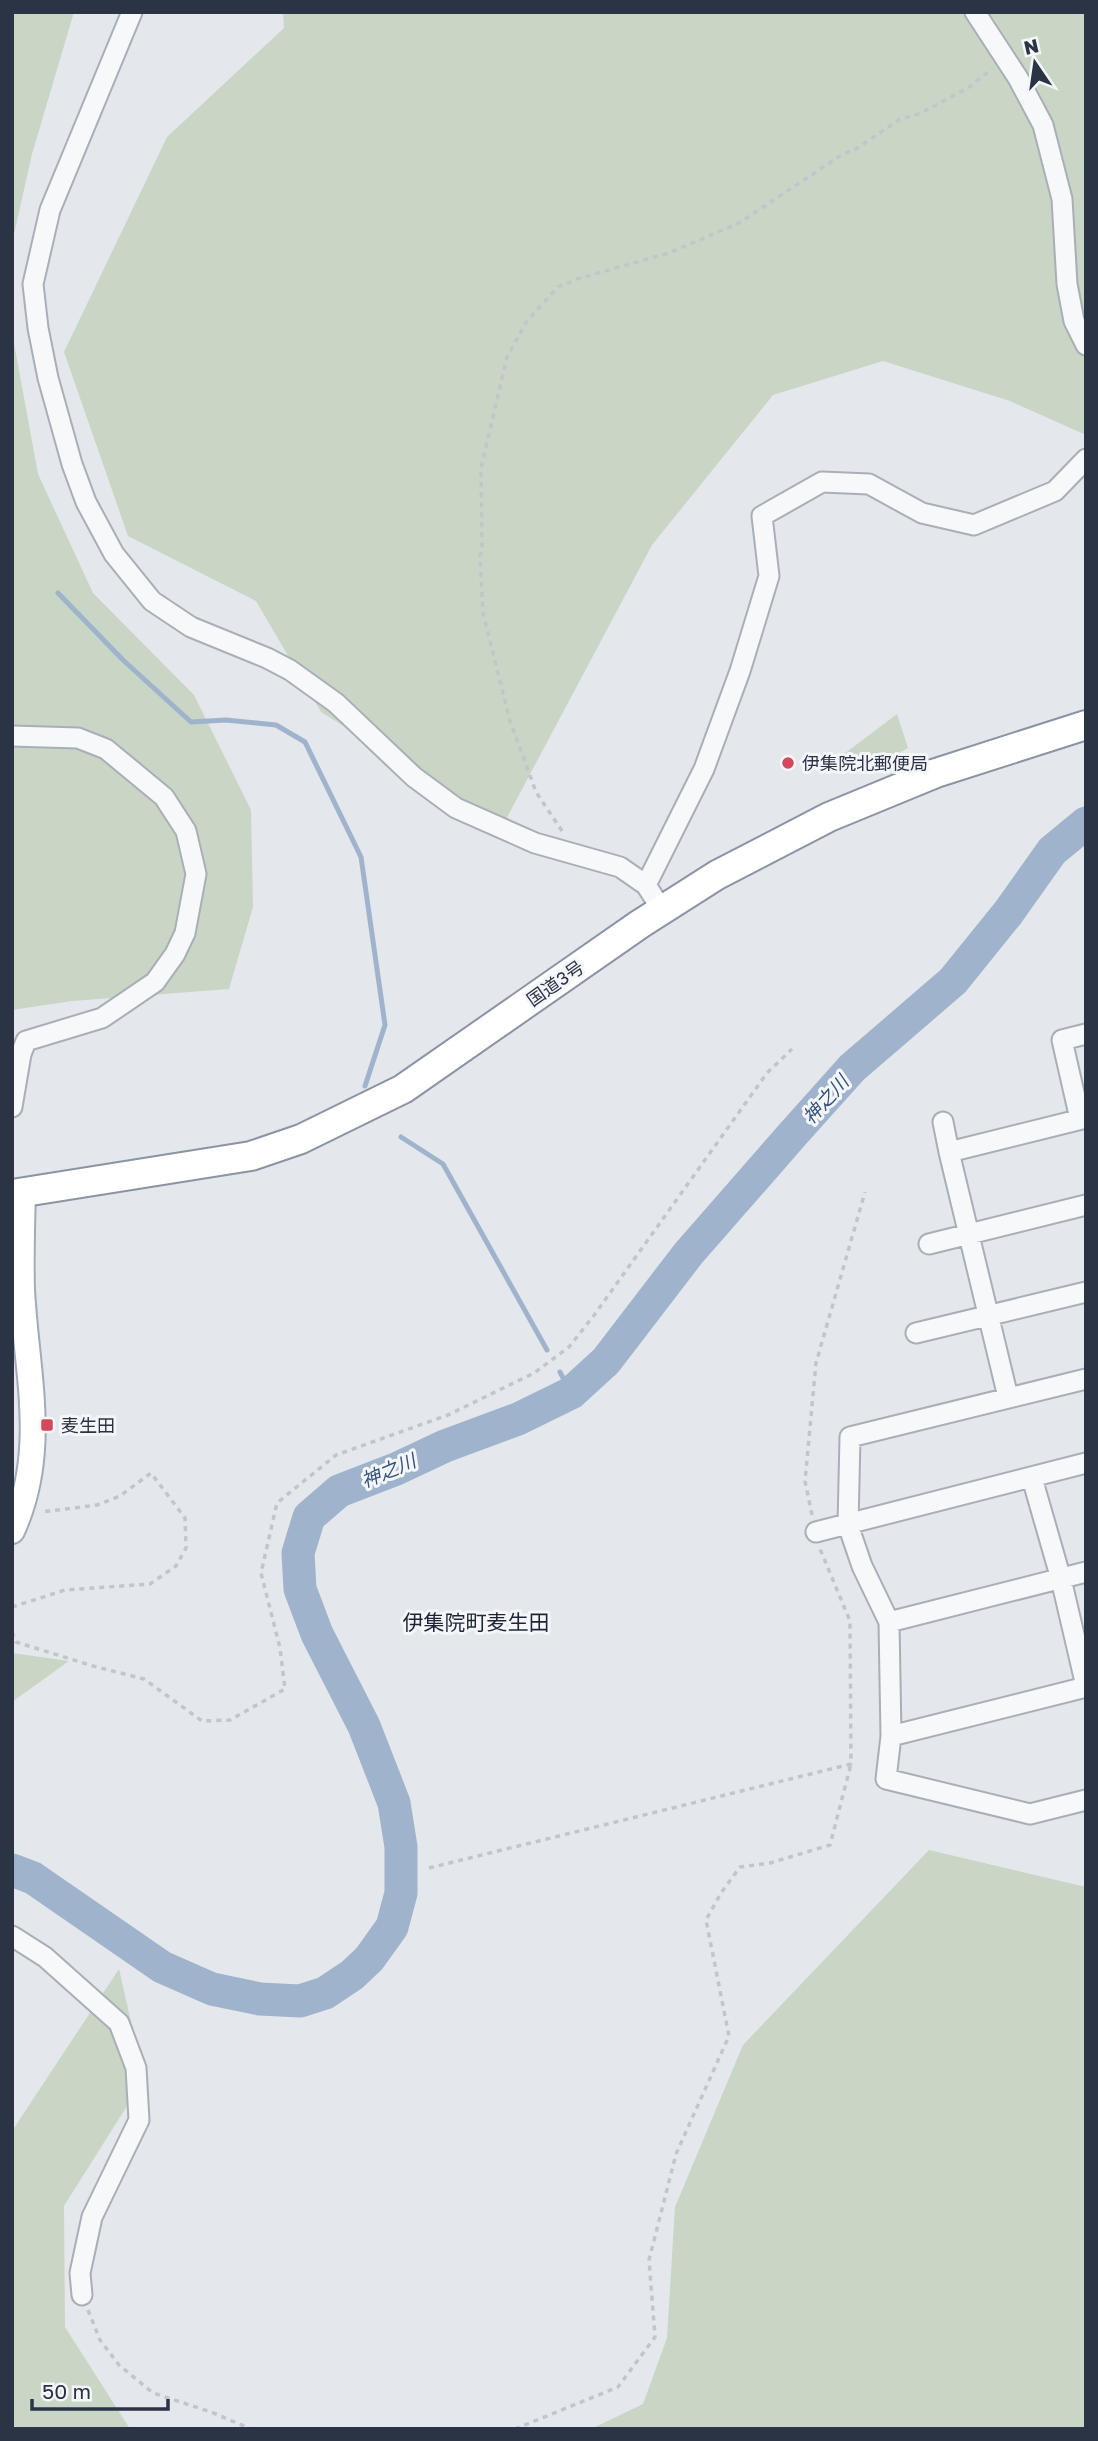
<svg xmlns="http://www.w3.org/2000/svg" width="1098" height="2441" font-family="'Golos Text','Noto Sans JP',sans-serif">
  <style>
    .green { fill: #c9d6c5 }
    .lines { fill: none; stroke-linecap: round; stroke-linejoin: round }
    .stream { stroke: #9fb4cc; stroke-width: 5 }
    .river { stroke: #9fb4cc; stroke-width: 33 }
    .minor-casing { stroke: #a9aeb7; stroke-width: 23 }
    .major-casing { stroke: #a3abb8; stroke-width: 28 }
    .highway-casing { stroke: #8b94a3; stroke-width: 32 }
    .path { stroke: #c2c5cb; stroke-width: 3.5; stroke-dasharray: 5 5; stroke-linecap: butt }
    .minor { stroke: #f7f8fa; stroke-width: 19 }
    .major { stroke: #fff; stroke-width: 24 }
    .highway { stroke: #fff; stroke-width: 28 }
    .poi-dot { fill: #d1495b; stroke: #f4f6f9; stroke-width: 2.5 }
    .labels { text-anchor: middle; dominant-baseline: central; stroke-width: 6; stroke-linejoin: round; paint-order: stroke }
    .poi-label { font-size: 18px; fill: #2b3445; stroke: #f4f6f9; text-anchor: start }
    .street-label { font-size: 18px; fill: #2b3445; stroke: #f4f6f9 }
    .water-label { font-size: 19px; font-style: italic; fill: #34527a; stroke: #f4f6f9 }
    .quarter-label { font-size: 21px; fill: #1d2536; stroke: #f4f6f9 }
  </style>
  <rect width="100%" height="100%" fill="#e4e7ec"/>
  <path class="green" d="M12 12H74L32 154 12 243Z
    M283 12H1086V435L1010 401 883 361 773 395 652 545 503 825 321 712 256 601 128 536 64 352 167 137 284 28Z
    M12 332 38 474 93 593 194 695 251 810 253 907 229 989 72 1001 12 1010Z
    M897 714 908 748 865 772 844 754Z
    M12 1653 69 1661 12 1702Z
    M929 1850 1086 1887V2429H591L643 2404 667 2338 675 2207 743 2045Z
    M119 1969 144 2079 64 2206 65 2327 130 2429H12V2131Z"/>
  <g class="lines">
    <path class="stream" d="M58 593 123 660 191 722 226 720 276 725 305 742 361 857 385 1025 365 1086
      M401 1137 443 1164 547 1350
      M560 1372 571 1393"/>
    <path class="river" d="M12 1870 33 1878 162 1967 212 1989 260 1999 300 2001 325 1993 352 1975 369 1959 392 1927 401 1893V1847L394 1803 364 1726 317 1634 300 1589 298 1553 309 1517 339 1491 396 1469 445 1446 518 1419 571 1393 606 1361 688 1254 792 1135 852 1068 953 981 1008 913 1052 851 1086 823"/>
    <defs>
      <path id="minor" d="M132 12 50 210 33 284 38 328 48 378 72 464 86 502 114 554 152 601 191 627 267 658 290 670 336 703 414 777 456 808 535 843 620 867 646 885 662 910
        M975 12 1018 78 1043 125 1062 199 1067 284 1074 321 1086 345
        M12 736 78 738 106 749 164 797 186 831 196 874 185 933 175 954 155 982 102 1018 26 1041 21 1054 12 1107
        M646 885 704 769 740 671 769 576 762 516 822 482 869 484 922 513 974 525 1055 491 1086 459
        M1080 1119 1062 1040 1086 1034
        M943 1122 949 1152
        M929 1244 1086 1205
        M916 1333 1086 1292
        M1086 1379 850 1437 848 1525 862 1566 889 1622 891 1736 886 1779 1030 1814 1086 1800
        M1008 1397 949 1152 1086 1118
        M1032 1478 1061 1579 1086 1686
        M816 1532 1086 1463
        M889 1622 1086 1572
        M891 1736 1086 1687
        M12 1936 45 1957 119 2023 136 2068 139 2120 92 2217 80 2273 82 2295"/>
      <path id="major" d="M12 1531C49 1451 26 1371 22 1289 21 1257 22 1225 23 1193"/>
      <path id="highway" d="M12 1194 251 1156 301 1139 403 1089 640 924 717 875 829 817 936 773 1086 725"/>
    </defs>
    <use href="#minor" class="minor-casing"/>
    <use href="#major" class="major-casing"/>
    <use href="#highway" class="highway-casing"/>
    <path class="path" d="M562 831 536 792 510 721 483 613 480 556 482 550 481 468 507 357 527 321 558 287 577 279 669 253 739 223 843 154 856 149 900 119 921 113 968 88 992 69
      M812 1515 805 1481 816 1363 865 1192
      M12 1607 65 1590 150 1584 176 1566 186 1548 185 1518 151 1473 120 1496 97 1505 42 1512
      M12 1632 16 1642 93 1666 144 1679 202 1721 230 1720 285 1689 280 1648 261 1573 277 1503 336 1455 448 1415 534 1373 569 1347 595 1314 767 1073 792 1049
      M429 1868 851 1764 850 1621 820 1549
      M88 2310 100 2340 119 2365 153 2393 211 2412 251 2429
      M515 2429 618 2387 655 2337 649 2260 676 2154 729 2036 706 1920 721 1893 740 1867 770 1863 830 1845 851 1764"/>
    <use href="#minor" class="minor"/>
    <use href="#major" class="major"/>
    <use href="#highway" class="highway"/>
  </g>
  <g class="poi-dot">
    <circle cx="788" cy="763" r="7"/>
    <rect x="40" y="1418" width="14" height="14" rx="3.5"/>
  </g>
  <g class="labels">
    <g class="poi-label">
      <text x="802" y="763">伊集院北郵便局</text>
      <text x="61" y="1425">麦生田</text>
    </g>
    <g class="street-label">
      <text transform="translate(555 983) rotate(-35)">国道3号</text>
    </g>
    <g class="water-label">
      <text transform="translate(825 1099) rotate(-48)">神之川</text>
      <text transform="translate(388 1470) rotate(-23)">神之川</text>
    </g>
    <g class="quarter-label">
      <text x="476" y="1622">伊集院町麦生田</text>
    </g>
  </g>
  <rect width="1098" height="2441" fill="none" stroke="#2b3445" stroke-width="28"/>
  <g transform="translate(1035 63) rotate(347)" stroke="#f4f6f9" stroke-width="5" paint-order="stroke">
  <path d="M0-5L12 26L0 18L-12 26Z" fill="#2b3445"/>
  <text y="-10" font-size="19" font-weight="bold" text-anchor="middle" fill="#2b3445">N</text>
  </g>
  <path d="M32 2399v10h136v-10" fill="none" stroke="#2b3445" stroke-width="3.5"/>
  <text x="42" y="2399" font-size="21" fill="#2b3445" stroke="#f4f6f9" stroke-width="5" paint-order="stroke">50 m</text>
</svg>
